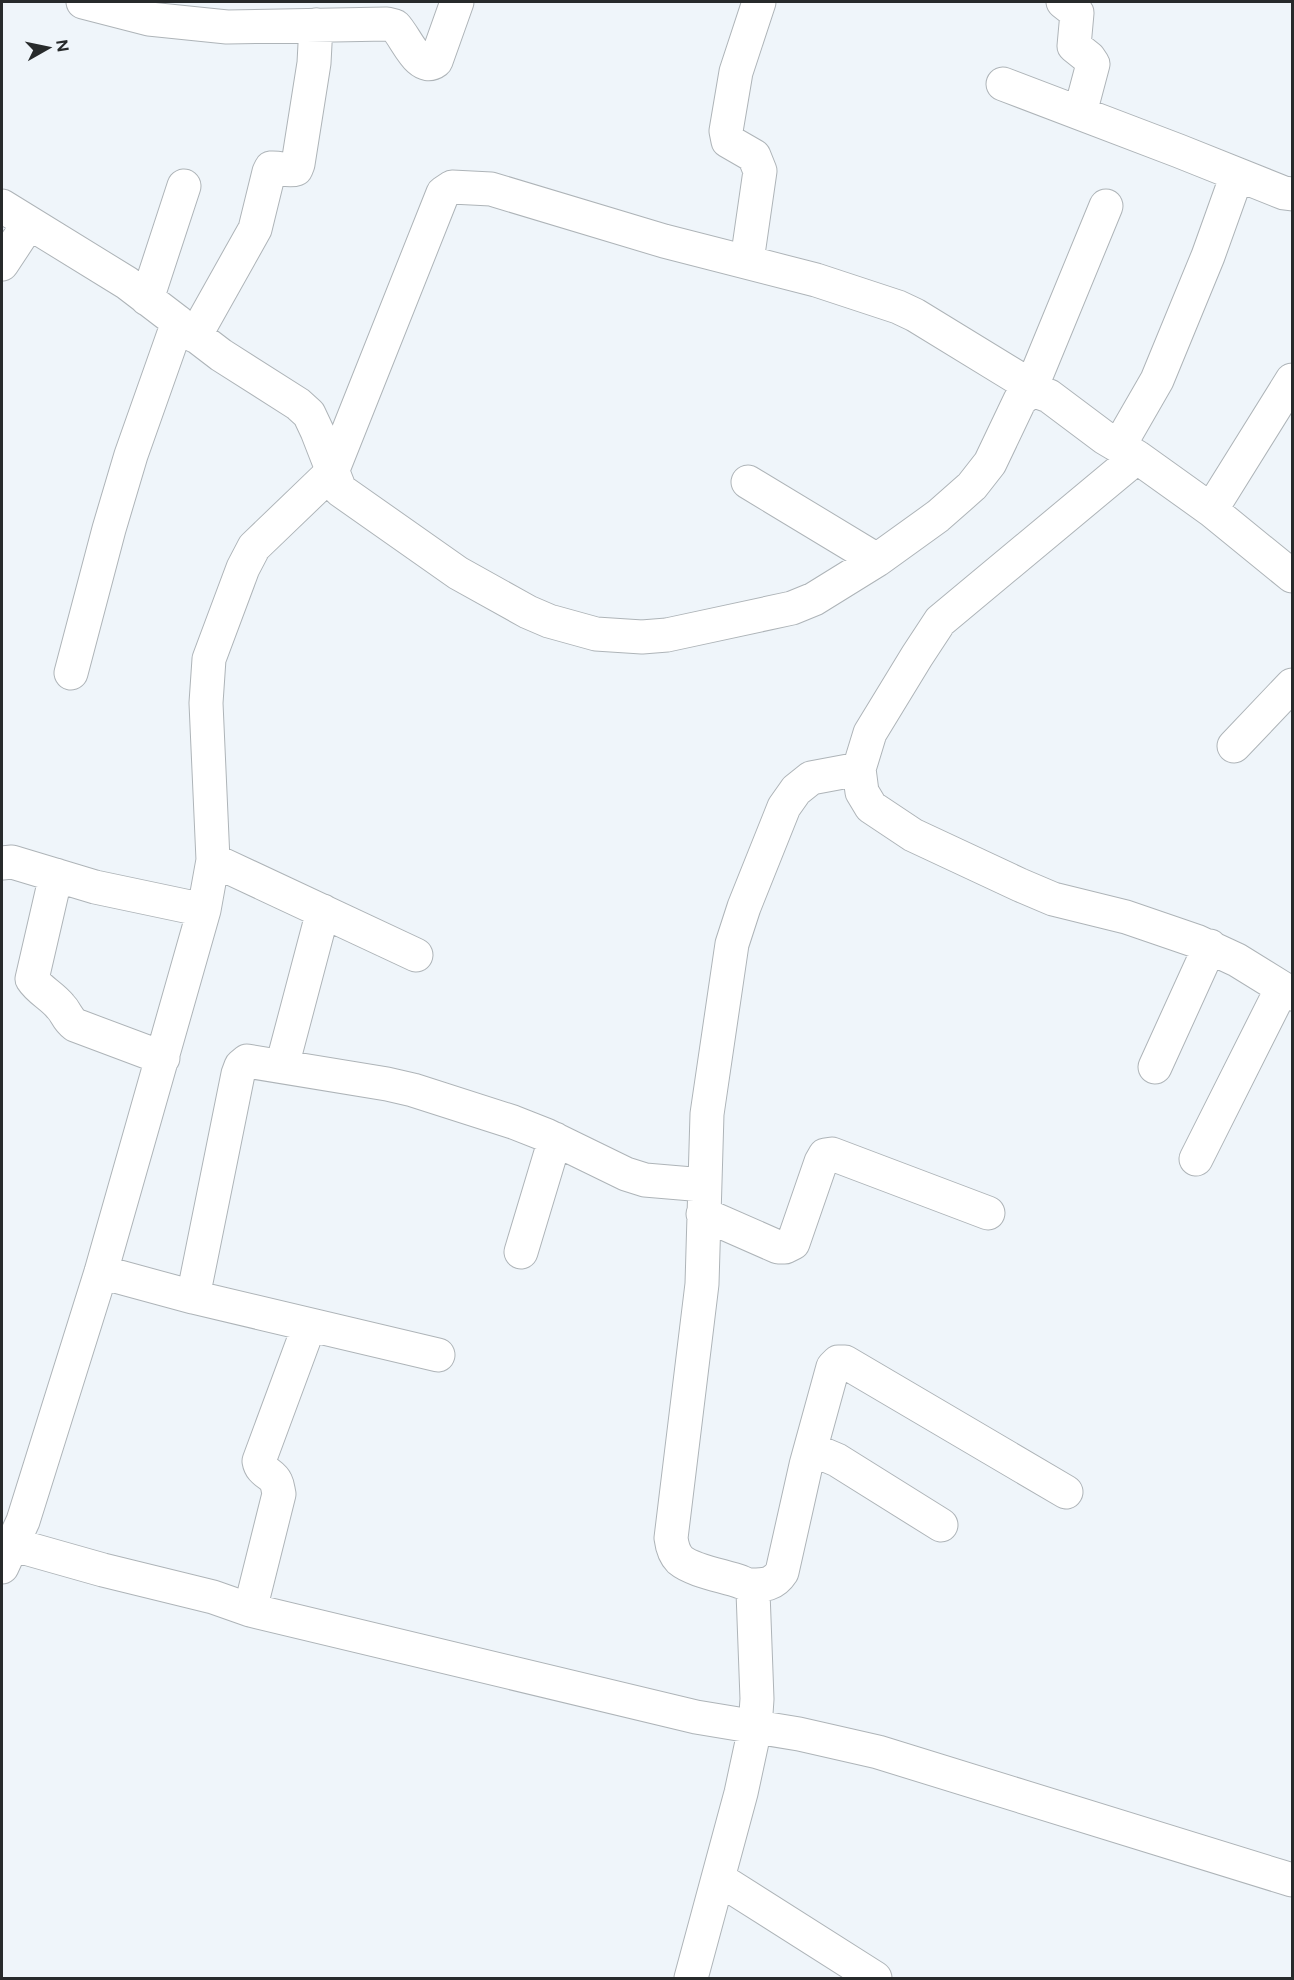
<svg xmlns="http://www.w3.org/2000/svg" width="1294" height="1980" font-family="Figtree,sans-serif">
  <style>
    .lines { fill: none; stroke-linecap: round; stroke-linejoin: round }
    .street-casing { stroke: #aeb4b8; stroke-width: 35 }
    .street { stroke: #fff; stroke-width: 33 }
  </style>
  <rect width="100%" height="100%" fill="#eff5fa"/>
  <g class="lines">
    <defs>
      <path id="street" d="M83 2 149 19 227 27 387 24 395 26C406 37 419 74 436 61L457 2
        M1063 2 1077 13 1074 46 1089 58 1093 64 1080 113
        M1003 84 1179 151 1284 193 1292 194
        M2 206 127 283 221 355 298 404 309 414 317 431 340 490 458 573 528 612 549 621 596 634 642 637 667 635 792 608 814 599 877 560 938 516 972 486 990 463 1020 400 1029 393 1038 392 1049 396 1105 438 1137 457 1211 510 1292 576
        M747 261 760 171 754 156 728 141 726 131 736 72 759 2
        M2 264 29 223
        M147 299 184 186
        M195 336 255 229 269 172 271 168C280 167 288 172 296 169L298 164 314 63 316 25
        M1029 393 1106 206
        M1119 446 1157 380 1208 256 1237 175
        M1137 457 940 621 917 656 870 733 859 769 862 792 871 807 913 835 1020 885 1053 899 1126 917 1196 941 1237 960 1292 994
        M748 482 877 560
        M1211 510 1292 380
        M71 673 109 529 131 455 178 322
        M1234 746 1292 685
        M213 860 416 955
        M2 863 12 862 95 887 204 910
        M56 875 32 979C39 990 52 996 60 1006 67 1013 66 1018 75 1025L163 1058
        M282 1066 323 911
        M1155 1067 1210 946
        M1196 1159 1282 988
        M703 1214 778 1247H785L793 1243 821 1162 825 1155 832 1154 988 1213
        M521 1252 555 1139
        M101 1272 193 1297 438 1355
        M193 1297 238 1074 241 1066 247 1061 387 1084 413 1090 513 1122 546 1135 626 1174 645 1180 704 1185
        M811 1449 837 1460 941 1525
        M11 1544 103 1570 213 1597 250 1610 696 1717 799 1734 878 1752 1292 1880
        M2 1567 23 1521 101 1272 204 910 213 860 206 703 209 659 243 568 254 547 332 472 443 193 452 187 491 189 664 241 816 280 898 307 915 315 1031 386
        M748 1585C763 1585 773 1586 782 1572L806 1465 833 1367 838 1362H845L1066 1492
        M250 1610 279 1494C278 1490 278 1486 276 1482 272 1473 261 1473 259 1461L309 1326
        M719 1879 875 1978
        M691 1978 741 1793 755 1728 757 1699 753 1592 748 1585 741 1582C725 1576 693 1571 680 1560 674 1554 672 1546 671 1538L702 1284 707 1114 732 944 744 907 784 807 796 790 811 778 859 769"/>
    </defs>
    <use href="#street" class="street-casing"/>
    <use href="#street" class="street"/>
  </g>
  <rect width="1294" height="1980" fill="none" stroke="#272a2b" stroke-width="6"/>
  <g transform="translate(48 48) rotate(81)" stroke="#eff5fa" stroke-width="4.5" paint-order="stroke">
  <path d="M0-4.5L10 22L0 15L-10 22Z" fill="#272a2b"/>
  <text y="-9" font-size="16" font-weight="bold" text-anchor="middle" fill="#272a2b">N</text>
  </g>
</svg>
